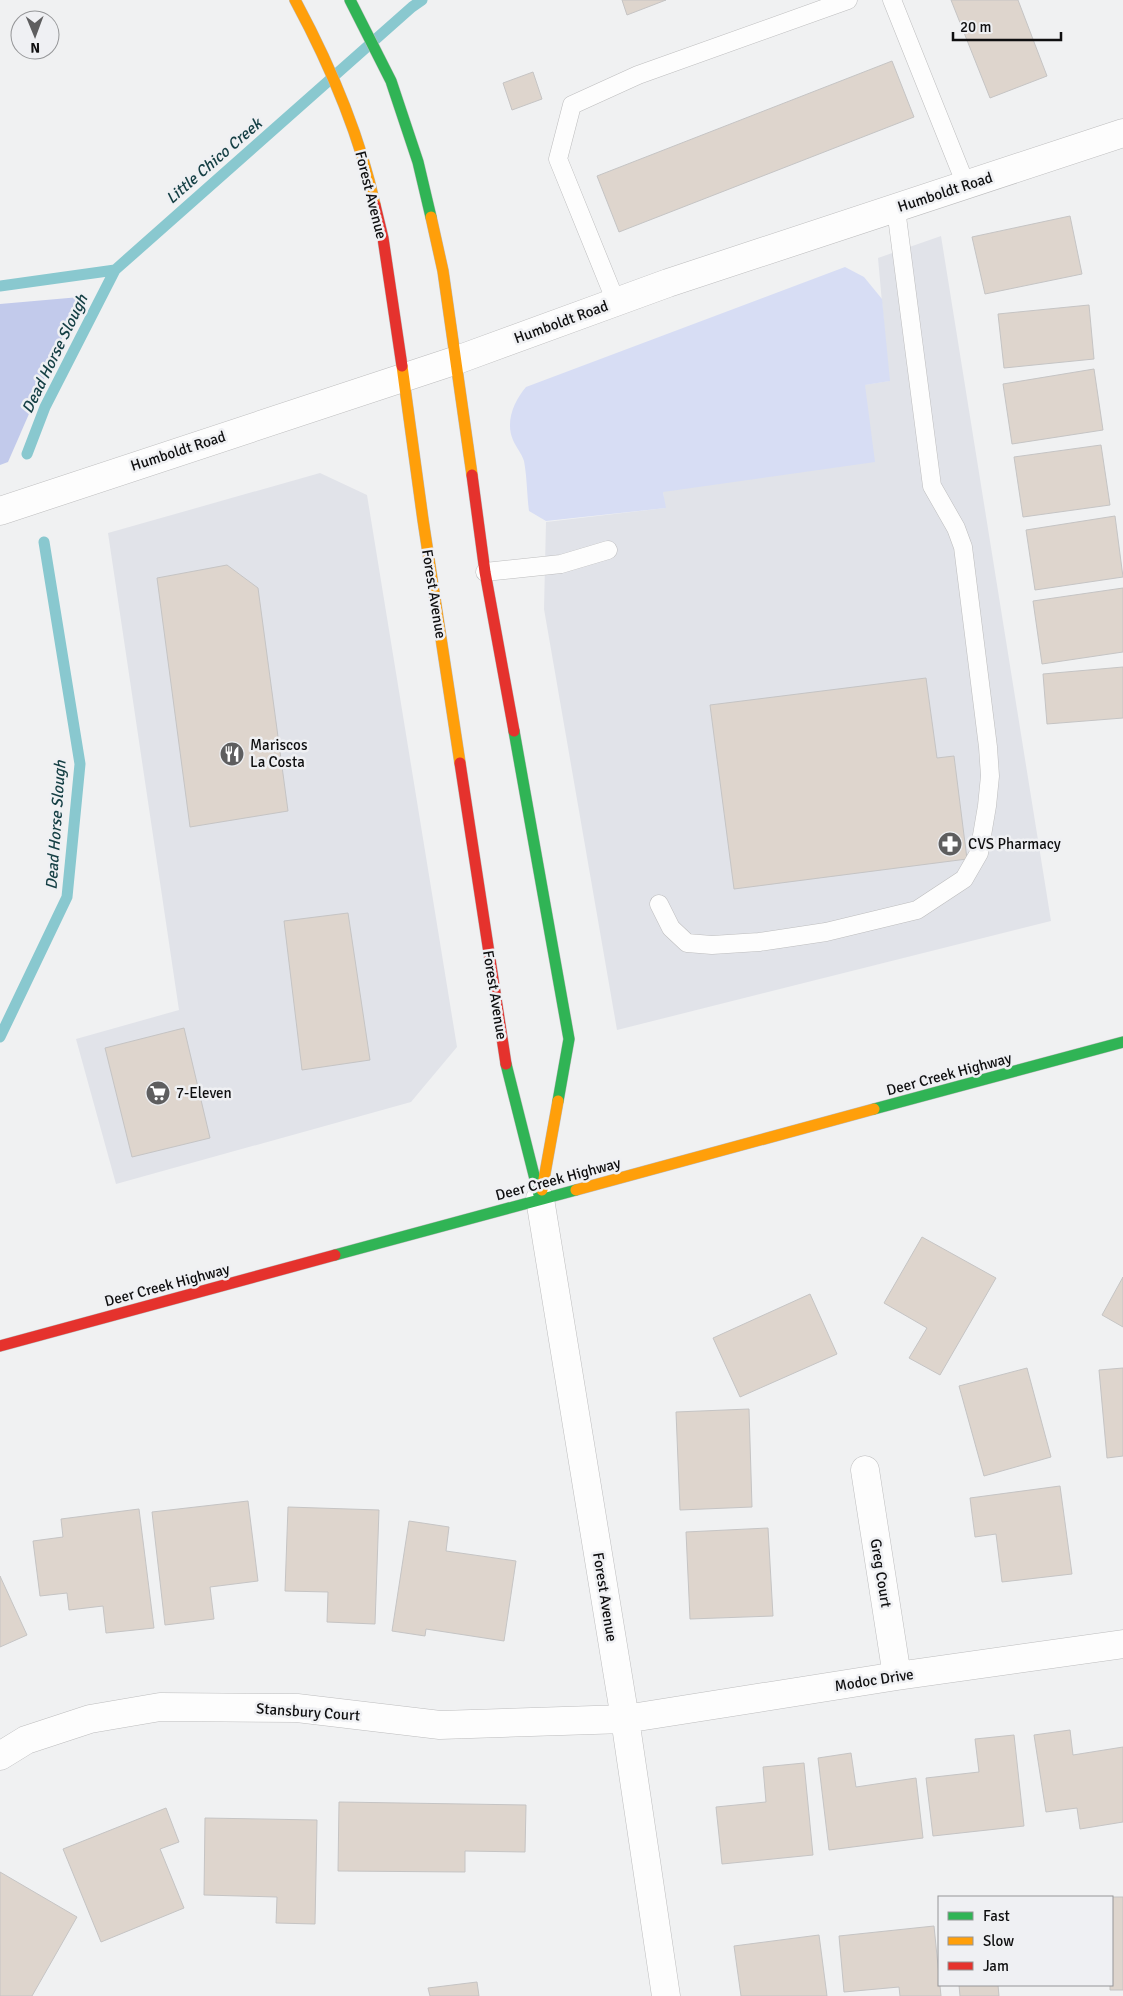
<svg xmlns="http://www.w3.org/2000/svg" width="1123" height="1996" font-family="Signika,sans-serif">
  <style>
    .built { fill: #e1e3e9 }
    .green { fill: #d7ddf4 }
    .forest { fill: #c2caeb }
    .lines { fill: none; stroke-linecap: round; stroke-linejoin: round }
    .stream { stroke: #89c8cf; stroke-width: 11 }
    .building { fill: #ded5cd; stroke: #c5c4c4 }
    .lane-casing { stroke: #bdbdbe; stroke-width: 19 }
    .street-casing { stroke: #bdbdbe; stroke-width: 29 }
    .fast-casing { stroke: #bdbdbe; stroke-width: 12 }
    .slow-casing { stroke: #bdbdbe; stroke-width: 12 }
    .jam-casing { stroke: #bdbdbe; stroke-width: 12 }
    .lane { stroke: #fdfdfd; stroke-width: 18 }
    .street { stroke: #fdfdfd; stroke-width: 28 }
    .fast { stroke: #30b455; stroke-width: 11 }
    .slow { stroke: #ff9f0a; stroke-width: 11 }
    .jam { stroke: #e5322d; stroke-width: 11 }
    .labels { text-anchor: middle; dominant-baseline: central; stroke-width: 5; stroke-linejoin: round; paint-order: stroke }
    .street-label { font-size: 15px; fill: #0f0f10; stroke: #eff0f3 }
    .poi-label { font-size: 15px; fill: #0f0f10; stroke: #eff0f3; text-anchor: start }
    .water-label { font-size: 16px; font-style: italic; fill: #164045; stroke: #eff0f3 }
  </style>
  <rect width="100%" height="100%" fill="#f0f1f2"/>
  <path class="built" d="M941 236 1051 921 617 1030 544 609 546 522 665 508 663 492 864 385 889 381 878 258Z
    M320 473 367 495 457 1047 411 1102 116 1184 76 1039 179 1010 108 533Z"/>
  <path class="green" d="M845 267 864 277 882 299 890 381 865 385 875 462 663 492 666 508 546 521 529 511C527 495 527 477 524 461 522 454 516 447 513 440 505 422 514 401 526 387Z"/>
  <path class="forest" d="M80 297 8 462 0 465V304Z"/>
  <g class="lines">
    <path class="stream" d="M0 286 115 270 412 7 422 0
      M27 454 45 407 115 270
      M0 1037 67 897 80 764 44 542"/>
  </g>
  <path class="building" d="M622 0H666L627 15Z
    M951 0H1018L1047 76 990 98Z
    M892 61 914 117 619 232 597 176Z
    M533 72 542 99 512 110 503 83Z
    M1070 216 1082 274 985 294 972 237Z
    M1089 305 1094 359 1004 368 998 314Z
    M1094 369 1103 430 1012 444 1003 384Z
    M1101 445 1110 505 1023 517 1014 457Z
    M1115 516 1123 577 1035 590 1026 530Z
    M227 565 258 588 288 811 190 827 157 578Z
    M1123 588V652L1042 664 1033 601Z
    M1123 667V718L1047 724 1043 674Z
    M926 678 937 758 954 756 967 859 734 889 710 705Z
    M348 913 370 1060 302 1070 284 921Z
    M184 1028 210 1138 132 1157 105 1048Z
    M922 1237 996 1278 940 1375 909 1358 927 1328 884 1303Z
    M1123 1277V1327L1102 1315Z
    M810 1294 837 1354 740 1397 713 1338Z
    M1027 1368 1051 1457 984 1476 959 1386Z
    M1123 1368V1456L1107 1458 1099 1370Z
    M749 1409 752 1507 680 1510 676 1412Z
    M1060 1486 1072 1574 1002 1582 996 1534 975 1537 970 1498Z
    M248 1501 258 1581 210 1587 214 1619 165 1625 152 1512Z
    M288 1507 379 1510 375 1624 327 1622 328 1592 285 1591Z
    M139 1509 154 1628 106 1633 103 1606 69 1610 67 1593 40 1596 33 1541 63 1537 61 1519Z
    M409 1521 449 1527 446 1551 516 1561 504 1641 426 1629 425 1636 392 1631Z
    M768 1528 773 1616 690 1619 686 1532Z
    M0 1576 27 1635 0 1647Z
    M1070 1730 1073 1755 1123 1747V1822L1080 1829 1077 1808 1046 1812 1034 1735Z
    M1014 1735 1024 1826 933 1836 926 1778 979 1772 975 1739Z
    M851 1753 856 1787 916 1778 923 1838 829 1850 818 1758Z
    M804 1763 813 1855 722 1864 716 1807 766 1802 763 1767Z
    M339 1802 526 1805 525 1852 465 1851V1872L338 1871Z
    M166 1808 179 1842 160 1849 184 1908 101 1942 63 1849Z
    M205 1818 317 1820 315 1924 276 1923 277 1897 204 1895Z
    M0 1872 77 1917 32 1996H0Z
    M1112 1897H1123V1990H1110V1985H1112Z
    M934 1926 941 1996H900L899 1987 844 1992 839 1936Z
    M819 1935 827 1996H741L734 1946Z
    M477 1982 479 1996H430L428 1988Z
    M959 1985H998L999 1996H960Z"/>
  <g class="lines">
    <defs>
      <path id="lane" d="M892 0 966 185
        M616 302 558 159 572 105 638 75 848 0
        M485 572 561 564 608 550
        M659 904 671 928 687 943 712 945 759 942 826 932 917 910 964 879 979 853 987 806 990 776 988 747 963 547 956 528 932 486 896 209"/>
      <path id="street" d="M0 511 457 360 668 283 1123 133
        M540 1199 625 1719 666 1996
        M865 1470 897 1676
        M0 1756 26 1740 90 1719 160 1707 297 1708 440 1725 625 1719 897 1676 1123 1644"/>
      <path id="fast" d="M350 0 391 81 418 162 431 217
        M514 731 569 1039 558 1101
        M506 1064 540 1199
        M874 1109 1123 1042
        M335 1255 576 1190"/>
      <path id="slow" d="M295 0C330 65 359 132 375 205
        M431 217 443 271 472 475
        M402 366 423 520 460 763
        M542 1190 558 1101
        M576 1190 874 1109"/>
      <path id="jam" d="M375 205 383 238 402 366
        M472 475 485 572 514 731
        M460 763 506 1064
        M0 1346 335 1255"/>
    </defs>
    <use href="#lane" class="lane-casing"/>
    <use href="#street" class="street-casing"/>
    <use href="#fast" class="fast-casing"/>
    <use href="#slow" class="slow-casing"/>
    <use href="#jam" class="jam-casing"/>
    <use href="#lane" class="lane"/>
    <use href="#street" class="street"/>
    <use href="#fast" class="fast"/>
    <use href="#slow" class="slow"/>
    <use href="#jam" class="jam"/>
  </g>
  <defs>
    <symbol id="restaurant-disc" viewBox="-11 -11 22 22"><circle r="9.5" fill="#5e5e5f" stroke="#eff0f3"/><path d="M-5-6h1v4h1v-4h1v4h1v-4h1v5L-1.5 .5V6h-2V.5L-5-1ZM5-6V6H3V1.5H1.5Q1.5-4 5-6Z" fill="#fff"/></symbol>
    <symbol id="pharmacy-disc" viewBox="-11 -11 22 22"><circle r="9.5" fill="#5e5e5f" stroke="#eff0f3"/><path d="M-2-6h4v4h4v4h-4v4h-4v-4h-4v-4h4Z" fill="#fff"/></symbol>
    <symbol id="supermarket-disc" viewBox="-11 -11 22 22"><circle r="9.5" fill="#5e5e5f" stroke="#eff0f3"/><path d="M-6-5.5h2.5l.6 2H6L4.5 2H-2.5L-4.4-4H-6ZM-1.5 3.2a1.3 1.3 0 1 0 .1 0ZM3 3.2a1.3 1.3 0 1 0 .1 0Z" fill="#fff"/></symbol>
  </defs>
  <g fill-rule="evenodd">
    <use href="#restaurant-disc" x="218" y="740" width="28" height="28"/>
    <use href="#pharmacy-disc" x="936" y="830" width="28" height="28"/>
    <use href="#supermarket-disc" x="144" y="1079" width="28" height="28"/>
  </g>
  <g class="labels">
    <g class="street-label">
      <text transform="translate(945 192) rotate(-18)">Humboldt Road</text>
      <text transform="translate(371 195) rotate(76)">Forest Avenue</text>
      <text transform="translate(561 322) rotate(-20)">Humboldt Road</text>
      <text transform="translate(178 451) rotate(-18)">Humboldt Road</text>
      <text transform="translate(434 594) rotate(81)">Forest Avenue</text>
      <text transform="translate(495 995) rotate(81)">Forest Avenue</text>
      <text transform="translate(949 1074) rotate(-15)">Deer Creek Highway</text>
      <text transform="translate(558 1179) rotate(-15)">Deer Creek Highway</text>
      <text transform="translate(167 1285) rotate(-15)">Deer Creek Highway</text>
      <text transform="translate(881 1573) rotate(81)">Greg Court</text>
      <text transform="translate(605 1597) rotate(81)">Forest Avenue</text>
      <text transform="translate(874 1680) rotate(-9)">Modoc Drive</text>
      <text transform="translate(308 1712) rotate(4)">Stansbury Court</text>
    </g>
    <g class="poi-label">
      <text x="250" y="745">Mariscos<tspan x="250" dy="17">La Costa</tspan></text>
      <text x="968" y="844">CVS Pharmacy</text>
      <text x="176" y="1093">7-Eleven</text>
    </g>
    <g class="water-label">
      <text transform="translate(214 161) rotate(-41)">Little Chico Creek</text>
      <text transform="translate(55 354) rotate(-64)">Dead Horse Slough</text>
      <text transform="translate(56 825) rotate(-86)">Dead Horse Slough</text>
    </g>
  </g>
  <rect x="938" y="1896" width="175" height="90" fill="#eff0f3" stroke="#959698"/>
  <rect x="948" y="1912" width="25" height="8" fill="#30b455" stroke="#959698"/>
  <text x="983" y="1921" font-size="15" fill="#0f0f10">Fast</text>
  <rect x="948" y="1937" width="25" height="8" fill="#ff9f0a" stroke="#959698"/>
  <text x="983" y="1946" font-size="15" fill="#0f0f10">Slow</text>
  <rect x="948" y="1962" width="25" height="8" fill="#e5322d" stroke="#959698"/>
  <text x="983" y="1971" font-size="15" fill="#0f0f10">Jam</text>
  <g transform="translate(35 35) rotate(179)"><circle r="24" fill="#eff0f3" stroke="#959698"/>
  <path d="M0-4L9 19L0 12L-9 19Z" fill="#5e5e5f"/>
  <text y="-8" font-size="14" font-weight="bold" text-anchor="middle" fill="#0f0f10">N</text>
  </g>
  <path d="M953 32v8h108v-8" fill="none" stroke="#0f0f10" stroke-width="2.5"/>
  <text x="960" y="32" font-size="15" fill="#0f0f10" stroke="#eff0f3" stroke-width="4" paint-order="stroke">20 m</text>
</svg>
